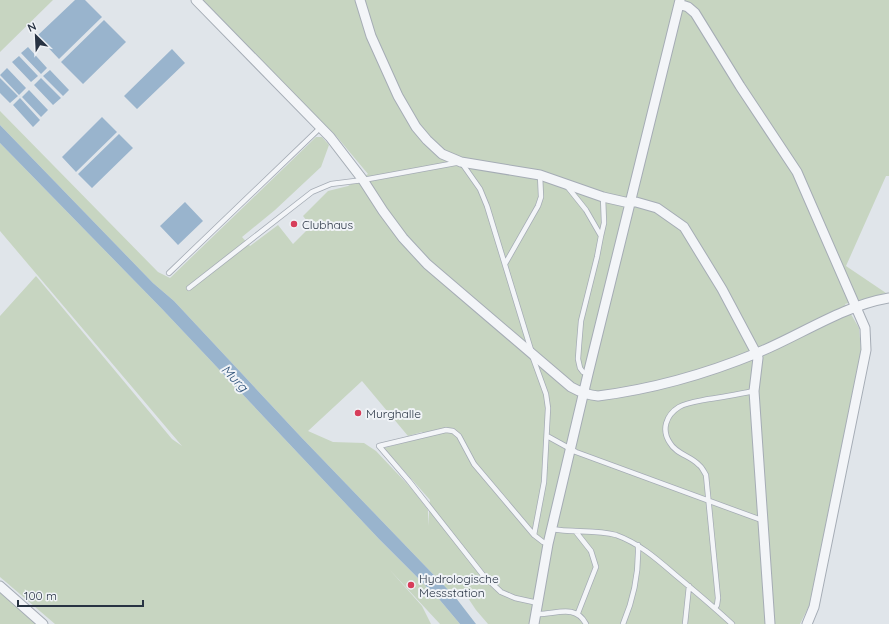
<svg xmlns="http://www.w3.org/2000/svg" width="889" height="624" font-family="Quicksand,sans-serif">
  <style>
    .green { fill: #c7d5c1; fill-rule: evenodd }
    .water { fill: #99b4cd }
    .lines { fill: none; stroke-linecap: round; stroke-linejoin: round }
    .lane-casing { stroke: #a5acb5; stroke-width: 6 }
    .street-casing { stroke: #a5acb5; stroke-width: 11 }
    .lane { stroke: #f3f5f8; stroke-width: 4.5 }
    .street { stroke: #f3f5f8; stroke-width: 9 }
    .poi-dot { fill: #d73d5a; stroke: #f0f3f7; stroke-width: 1.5 }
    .labels { text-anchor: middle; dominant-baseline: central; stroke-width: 4; stroke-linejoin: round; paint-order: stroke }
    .poi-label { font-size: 12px; fill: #283343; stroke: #f0f3f7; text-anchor: start }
    .water-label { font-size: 13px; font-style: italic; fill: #2f537a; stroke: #f0f3f7 }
  </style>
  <rect width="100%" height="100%" fill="#e0e5ea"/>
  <path class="green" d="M0 0H53L0 52Z
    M203 0H889V176H886L846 266 886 293 845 304 859 328 861 350 809 606 800 624H488L476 610 462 589 456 598 301 437 174 301 153 283 0 125V111L158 272 170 278 316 137H322L329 145 321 167 275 210 242 237 250 246 278 225 293 244 311 226 303 216 328 191 348 186 368 174 337 137ZM362 381 408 436 422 432 425 437 384 448 430 500 428 526V510L412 489 376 451 364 443 333 442 308 431Z
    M0 143 163 310 379 539 439 599 460 624H440L389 569 422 606 431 624H55L0 577V316L36 276 172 439 182 446 0 231Z
    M0 591 38 624H0Z"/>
  <path class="water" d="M75 0H85L102 17 59 59 37 36Z
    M104 20 126 42 83 84 61 62Z
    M28 47 47 68 41 74 21 53Z
    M172 49 185 63 137 109 124 96Z
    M19 56 38 76 31 82 12 62Z
    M7 68 26 88 19 95 0 75Z
    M50 70 69 90 63 96 43 76Z
    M0 78 18 96 10 103 0 93Z
    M41 78 61 98 53 105 34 85Z
    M29 90 48 110 41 117 22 97Z
    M20 98 40 120 33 127 13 105Z
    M102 117 117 132 76 172 62 157Z
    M0 125 153 283 174 301 301 437 456 598 476 624H460L439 599 379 539 163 310 0 143Z
    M119 134 133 148 92 188 78 174Z
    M185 202 203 221 178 245 160 226Z"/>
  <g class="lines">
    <defs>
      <path id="lane" d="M566 185 586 210 601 236 597 257 581 321 579 345 578 359 580 368 583 372 588 374
        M601 236 604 223 603 197
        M505 264 538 206 541 197 540 175
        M169 273 321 127
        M189 288 312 192 331 184 363 180 461 162 480 189 487 206 531 350
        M533 358 546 394 548 408 544 482 534 535 543 542 548 544
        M547 436 576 452 764 521
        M552 529C572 533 596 529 616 535 641 544 659 561 679 578 697 593 715 608 732 624
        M576 532 591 551 596 567 578 613
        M534 535 474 464 459 436 453 431 446 430 379 446 409 481 483 575 501 592 515 598 538 603
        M715 608 717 605 718 598 706 475C704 472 702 467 699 465 691 456 676 454 670 443 661 430 666 415 679 407 688 402 700 401 709 399 724 397 739 394 754 391
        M536 614C555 615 575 603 586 624
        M623 624C634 598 639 573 638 545
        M685 624 689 586"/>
      <path id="street" d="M196 0 330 137 363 180 383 211 403 238 427 264 571 387C580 392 587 395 598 396 653 389 706 374 757 353 801 335 842 306 889 298
        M360 0 371 36 398 96 416 127 427 140 442 154 461 162 540 175 603 197 625 202H636L657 208 684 227 722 289 756 353 758 358 754 391 770 624
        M679 4 688 7 695 13 740 86 797 172 865 328 866 350 814 607 807 624
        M0 586 43 624
        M534 624 548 544 588 374 680 0"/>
    </defs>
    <use href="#lane" class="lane-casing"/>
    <use href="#street" class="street-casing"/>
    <use href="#lane" class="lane"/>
    <use href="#street" class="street"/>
  </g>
  <g class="poi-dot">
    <circle cx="294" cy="224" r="4"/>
    <circle cx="358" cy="413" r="4"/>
    <circle cx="411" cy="585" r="4"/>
  </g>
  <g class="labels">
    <g class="poi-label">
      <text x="302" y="224">Clubhaus</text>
      <text x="366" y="413">Murghalle</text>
      <text x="419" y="578">Hydrologische<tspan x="419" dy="14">Messstation</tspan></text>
    </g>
    <g class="water-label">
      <text transform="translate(235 378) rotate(46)">Murg</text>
    </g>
  </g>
  <g transform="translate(36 36) rotate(336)" stroke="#f0f3f7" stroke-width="3" paint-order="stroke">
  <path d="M0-3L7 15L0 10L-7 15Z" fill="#283343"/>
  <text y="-6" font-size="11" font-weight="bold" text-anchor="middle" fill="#283343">N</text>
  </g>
  <path d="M18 600v6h125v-6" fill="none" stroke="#283343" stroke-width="2"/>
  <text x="24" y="600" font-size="12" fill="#283343" stroke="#f0f3f7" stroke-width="3" paint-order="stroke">100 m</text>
</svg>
